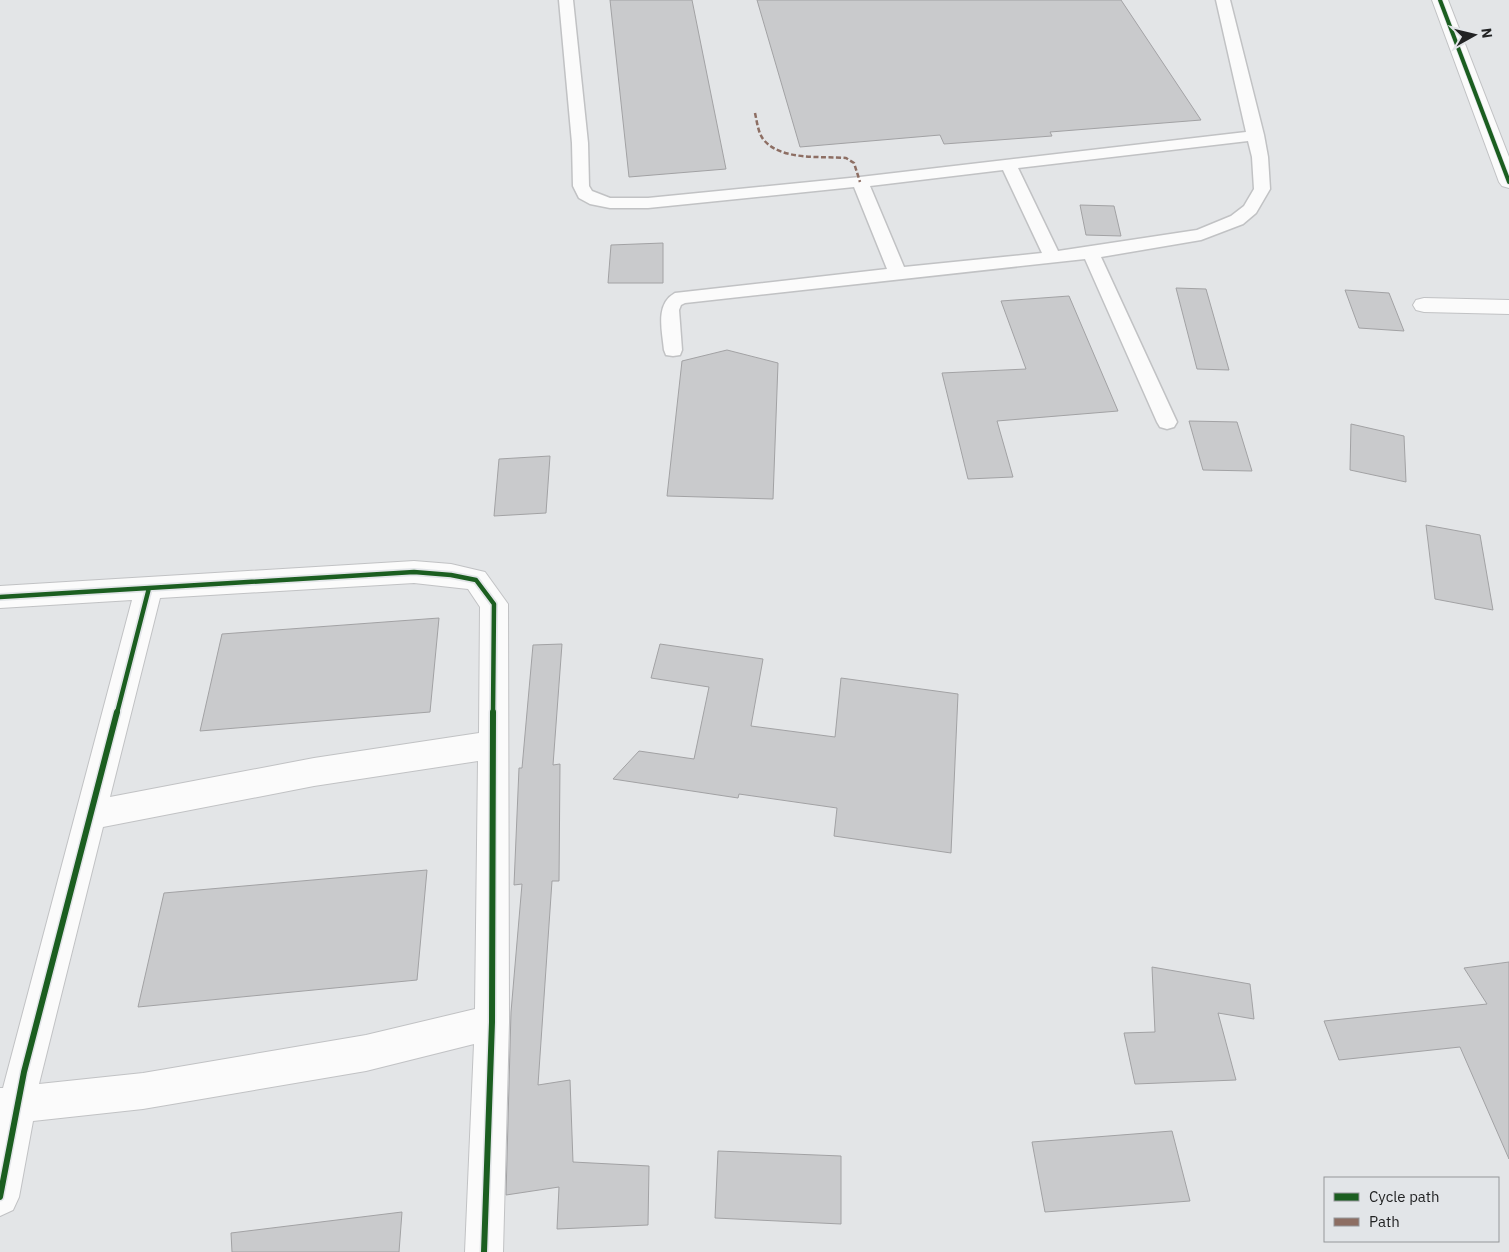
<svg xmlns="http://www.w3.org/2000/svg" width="1509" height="1252" font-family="'IBM Plex Sans',sans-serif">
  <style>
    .building { fill: #c9cacc; stroke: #a2a2a4 }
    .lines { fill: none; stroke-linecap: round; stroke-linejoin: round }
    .service-casing { stroke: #c1c2c4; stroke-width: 3 }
    .minor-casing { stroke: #c1c2c4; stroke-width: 2 }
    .service { fill: #fbfbfb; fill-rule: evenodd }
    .minor { fill: #fbfbfb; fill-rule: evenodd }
    .quiet { stroke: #8d6e63; stroke-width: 2.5; stroke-dasharray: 5 2.5; stroke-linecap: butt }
    .cycleway-far2-casing { stroke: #e2e5e8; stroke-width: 5.5 }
    .cycleway-far1-casing { stroke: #e2e5e8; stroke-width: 8 }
    .cycleway-casing { stroke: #e2e5e8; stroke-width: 9 }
    .cycleway-far2 { stroke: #1b5e20; stroke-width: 4 }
    .cycleway-far1 { stroke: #1b5e20; stroke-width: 4.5 }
    .cycleway { stroke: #1b5e20; stroke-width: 6 }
  </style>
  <rect width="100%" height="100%" fill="#e3e5e7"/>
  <path class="building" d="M610 0H692L726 169 629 177Z
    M757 0H1121L1201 120 1050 132 1052 136 944 144 940 135 800 147Z
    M1080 205 1114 206 1121 236 1086 235Z
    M663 243V283H608L611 245Z
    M1176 288 1206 289 1229 370 1197 369Z
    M1345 290 1389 293 1404 331 1359 328Z
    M1069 296 1118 411 997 421 1013 477 968 479 942 373 1026 369 1001 301Z
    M727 350 778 363 773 499 667 496 682 361Z
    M1189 421 1237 422 1252 471 1203 470Z
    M1351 424 1404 436 1406 482 1350 470Z
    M550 456 546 513 494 516 499 459Z
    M1426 525 1480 535 1493 610 1435 599Z
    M439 618 430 712 200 731 222 634Z
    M562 644 553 765 560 764 559 881H552L538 1085 570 1080 573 1162 649 1166 648 1225 557 1229 559 1187 506 1195 511 1012 522 884 514 885 519 768H522L533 645Z
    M660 644 763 659 751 726 835 737 841 678 958 694 951 853 834 836 837 808 739 794 738 798 613 779 639 751 694 759 709 687 651 678Z
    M427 870 417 980 138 1007 164 893Z
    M1509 962V1159L1460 1047 1339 1060 1324 1021 1487 1004 1464 968Z
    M1152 967 1250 984 1254 1019 1218 1013 1236 1080 1135 1084 1124 1033 1155 1032Z
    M1172 1131 1190 1201 1045 1212 1032 1142Z
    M718 1151 841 1156V1224L715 1218Z
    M402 1212 399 1252H232L231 1233Z"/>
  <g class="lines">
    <defs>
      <path id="service" d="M559 0H573L588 143 589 186 592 191 610 198H648L860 177 1246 132 1216 0H1230L1264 135 1268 157 1270 189 1256 213 1243 224 1201 240 1101 257 1177 422 1174 427 1167 429 1160 427 1157 422 1085 259 685 303 681 305 679 310 682 350 680 355 673 356 666 355 664 350C662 330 655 304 675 293L887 269 854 187 648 208H610L590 204 579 198 573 186 572 143ZM1248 141 1252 157 1254 189 1244 206 1231 216 1197 230 1058 251 1018 168ZM1003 170 1042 253 904 267 870 186Z"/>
      <path id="minor" d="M1432 0H1448L1509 157V188L1502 186 1499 182Z
        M1424 298 1509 300V314L1424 312 1416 310 1413 305 1416 300Z
        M414 561 451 564 485 572 508 604 509 1022 503 1252H465L474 1044 366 1071 143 1109 33 1121 19 1197 13 1210 0 1216V1088H3L132 600 0 608V586ZM414 583 468 589 480 607 479 733 314 758 110 797 160 598ZM478 761 475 1009 366 1035 143 1073 39 1084 103 827 314 786Z"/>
    </defs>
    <use href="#service" class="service-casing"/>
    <use href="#minor" class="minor-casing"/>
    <use href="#service" class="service"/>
    <use href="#minor" class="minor"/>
    <path class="quiet" d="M755 113C757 122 758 132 763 139 780 161 821 156 846 158L854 163 860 182"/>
    <defs>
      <path id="cycleway-far2" d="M1440 0 1509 182"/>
      <path id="cycleway-far1" d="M0 597 414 572 451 575 476 580 494 604 493 713
        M117 713 149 588"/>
      <path id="cycleway" d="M0 1197 24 1072 117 712
        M484 1252 492 1022 493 712"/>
    </defs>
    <use href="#cycleway-far2" class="cycleway-far2-casing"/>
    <use href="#cycleway-far1" class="cycleway-far1-casing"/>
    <use href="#cycleway" class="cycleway-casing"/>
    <use href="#cycleway-far2" class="cycleway-far2"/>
    <use href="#cycleway-far1" class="cycleway-far1"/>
    <use href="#cycleway" class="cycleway"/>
  </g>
  <rect x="1324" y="1177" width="175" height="65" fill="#e2e5e8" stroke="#95979a"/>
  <rect x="1334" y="1193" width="25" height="8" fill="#1b5e20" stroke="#95979a"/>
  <text x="1369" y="1202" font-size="15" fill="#222324">Cycle path</text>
  <rect x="1334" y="1218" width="25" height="8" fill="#8d6e63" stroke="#95979a"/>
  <text x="1369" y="1227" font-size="15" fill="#222324">Path</text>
  <g transform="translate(1474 35) rotate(82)" stroke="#e2e5e8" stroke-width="4" paint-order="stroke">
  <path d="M0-4L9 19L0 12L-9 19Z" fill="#222324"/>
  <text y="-8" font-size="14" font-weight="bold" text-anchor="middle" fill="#222324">N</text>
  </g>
</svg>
